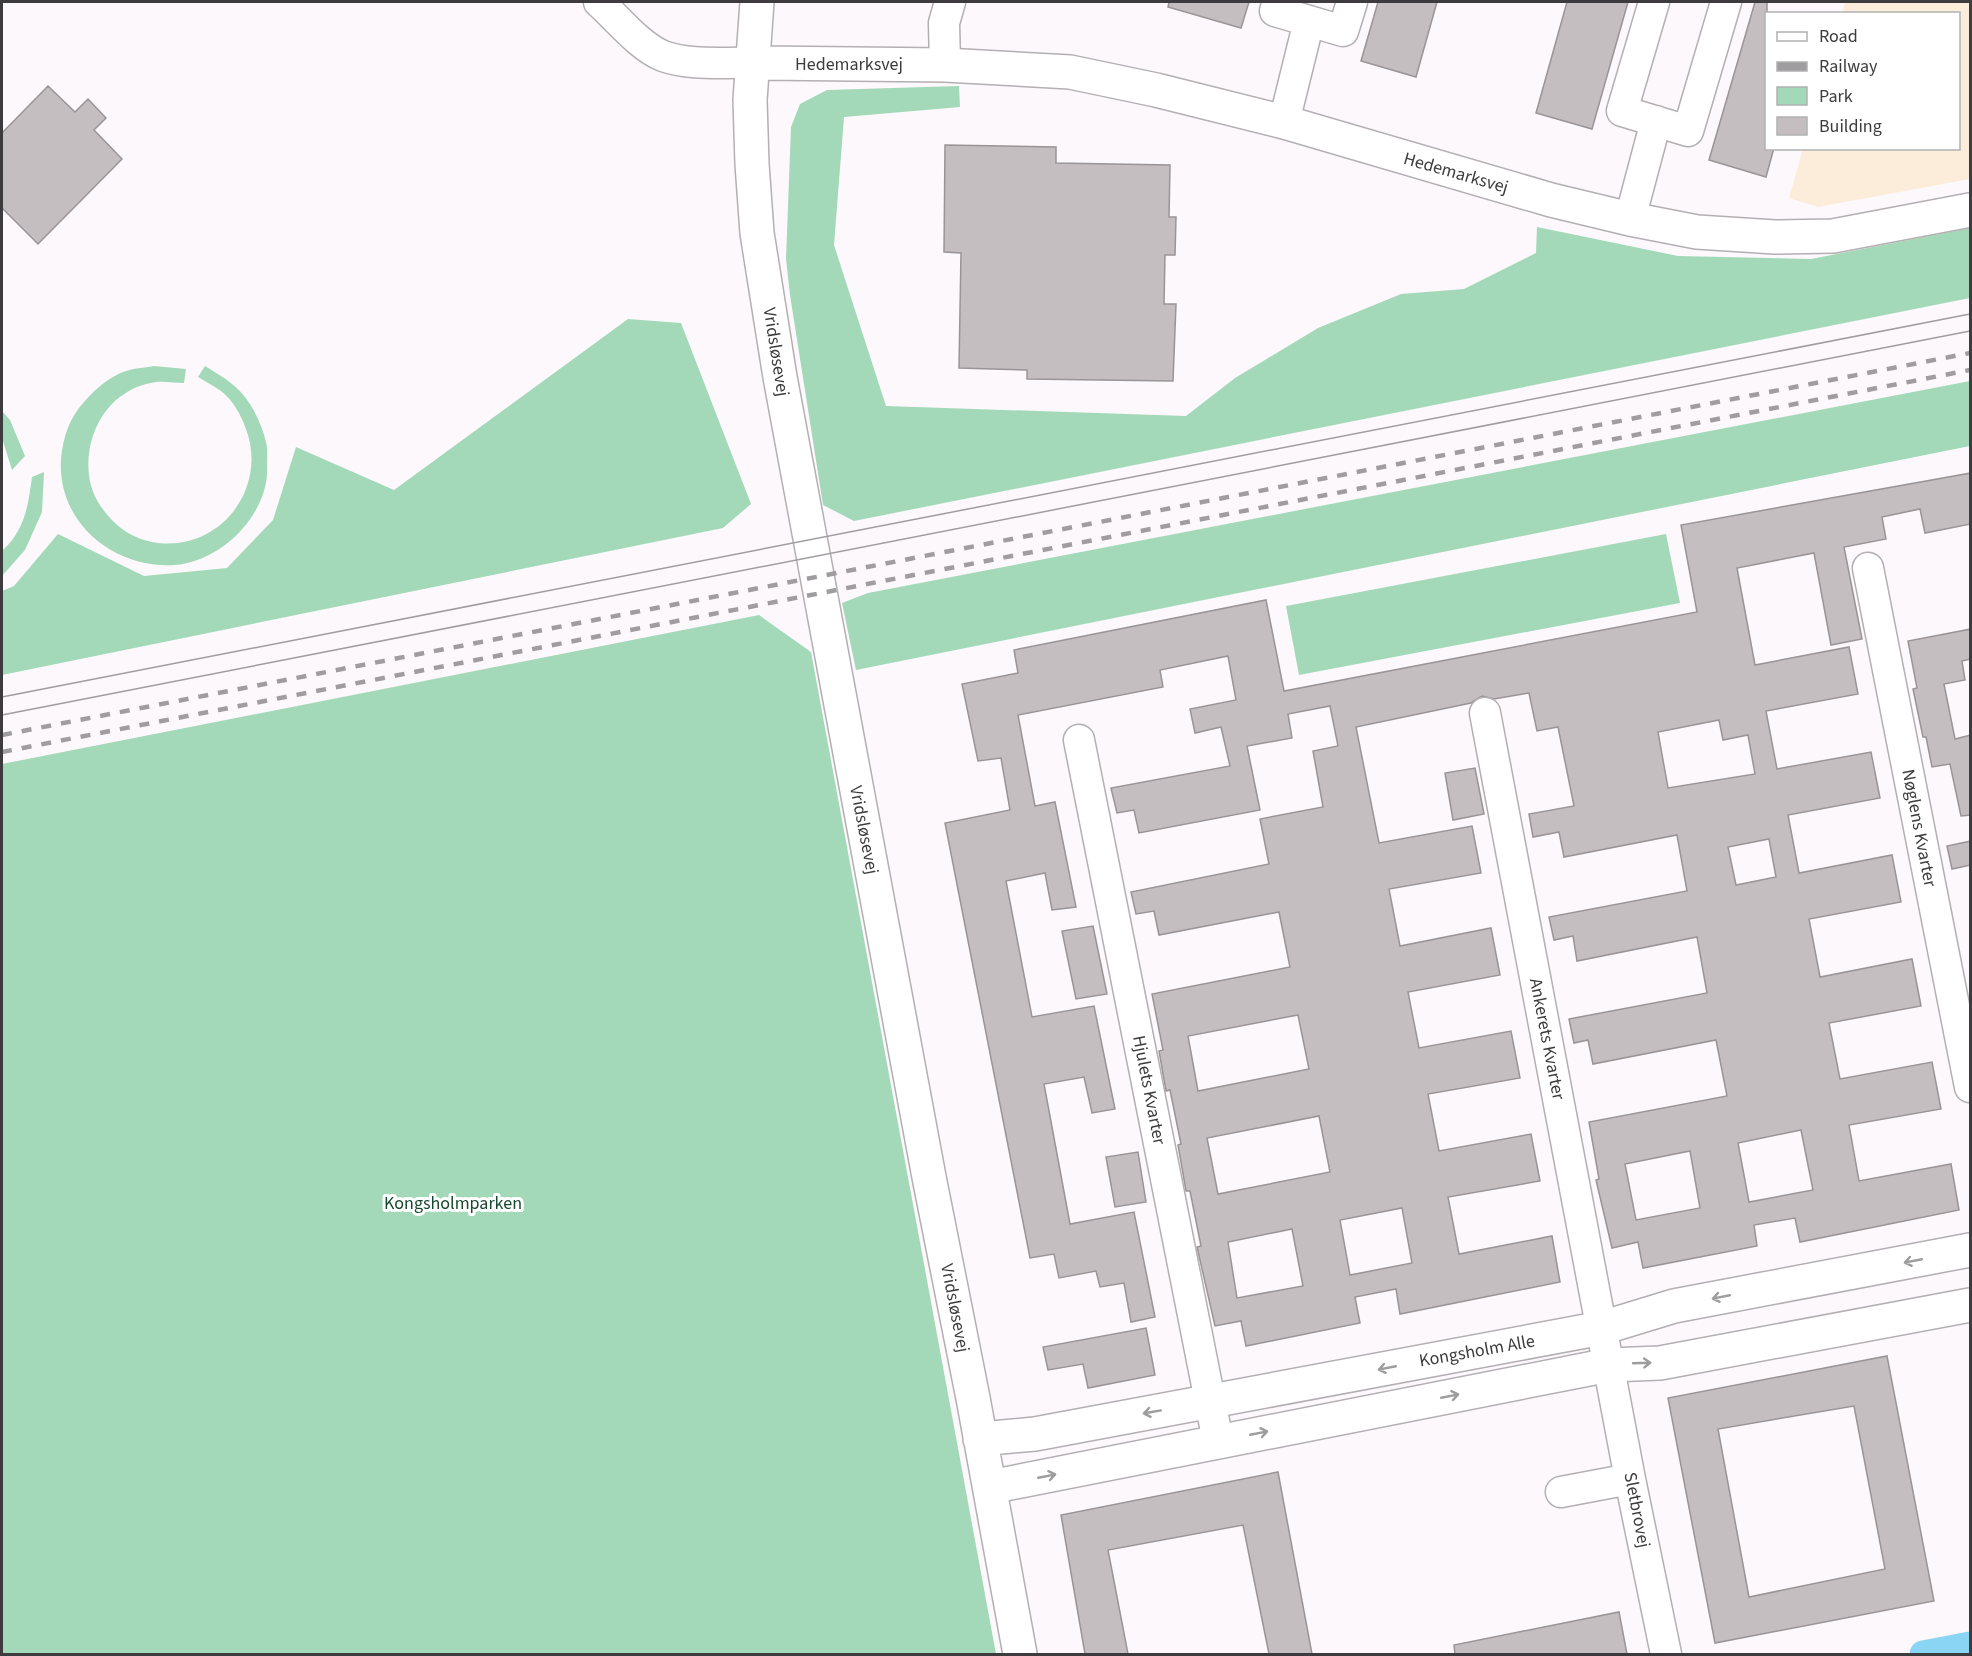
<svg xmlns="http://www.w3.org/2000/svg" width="1972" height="1656" font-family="'Source Sans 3',sans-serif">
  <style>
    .education { fill: #fcedda }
    .green { fill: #a3d9b8 }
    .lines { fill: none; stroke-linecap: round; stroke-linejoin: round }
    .canal { stroke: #8ad5f4; stroke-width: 27 }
    .building { fill: #c4bec0; stroke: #9a9496; stroke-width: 1.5; fill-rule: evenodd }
    .street-casing { stroke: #b3afb3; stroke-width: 33 }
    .secondary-casing { stroke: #b3afb3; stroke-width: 36 }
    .street { stroke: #fff; stroke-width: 30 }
    .secondary { stroke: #fff; stroke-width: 33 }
    .tram { stroke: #a09da0; stroke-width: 1.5 }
    .rail { stroke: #a09da0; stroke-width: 4.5; stroke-dasharray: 10 10; stroke-linecap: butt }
    .oneway { stroke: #9e9d9e }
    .labels { text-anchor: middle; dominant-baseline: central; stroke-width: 6; stroke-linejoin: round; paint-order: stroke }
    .street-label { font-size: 18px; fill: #3d3b3d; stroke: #fff }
    .park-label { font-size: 18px; fill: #15482e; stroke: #fff }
  </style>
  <rect width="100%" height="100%" fill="#fcf8fc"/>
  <path class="education" d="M1845 2H1970V179L1818 207 1789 198 1803 149 1958 148V14L1842 13Z"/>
  <path class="green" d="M959 86 960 107 844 117 834 245 886 406 1186 416 1235 378 1318 328 1401 294 1464 289 1536 253 1537 227 1678 256 1811 259 1970 228V298L854 521 823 505 790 295 786 259 791 127 800 104 827 90Z
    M628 319 681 323 751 504 723 528 2 675V591L14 586 58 534 144 576 227 568 273 520 296 447 394 490Z
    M154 366 186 369 184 383C175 383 165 381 156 382 110 388 84 432 89 475 91 494 101 509 114 522 126 534 142 541 158 543 221 550 268 488 246 429 241 415 233 400 221 391 214 386 206 382 198 377L205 366C214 372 224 377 232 384 249 397 261 421 266 442 268 450 267 460 267 469 268 498 248 528 225 545 211 555 193 564 175 565 114 569 57 523 61 459 63 438 69 418 84 402 95 389 108 378 123 372 133 368 144 368 154 366Z
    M1970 381V446L856 670 842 603 868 593Z
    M2 411 10 420 25 456 12 470 2 438Z
    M44 472 42 512 25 550 2 576V551C25 530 28 506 32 477Z
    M1666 534 1680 603 1299 675 1286 606Z
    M759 615 811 652 996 1654H2V764Z"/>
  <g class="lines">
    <path class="canal" d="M1923 1654 1970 1645"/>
  </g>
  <path class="building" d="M1169 2H1249L1241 28 1168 7Z
    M1378 2H1437L1416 77 1361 61Z
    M1567 2H1628L1592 129 1536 113Z
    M1755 2H1767V148H1774L1766 177 1709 160Z
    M48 86 75 112 88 99 106 118 94 130 122 159 38 244 2 208V133Z
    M945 145 1056 147V163L1170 165 1169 217H1176L1175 255H1165L1164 304H1176L1173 381 1027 379V370L959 368 961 253 944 252Z
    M1971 473V524L1925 533 1920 509 1882 517 1886 539 1844 547 1862 639 1831 645 1814 553 1737 568 1755 665 1849 647 1858 694 1766 711 1777 769 1871 752 1880 798 1788 815 1799 873 1892 855 1901 902 1809 919 1820 977 1912 959 1921 1006 1829 1023 1840 1079 1932 1062 1941 1109 1849 1125 1859 1181 1951 1164 1959 1210 1800 1242 1795 1218 1754 1225 1757 1246 1643 1268 1638 1242 1612 1248 1596 1180 1599 1179 1589 1122 1727 1096 1716 1040 1593 1064 1588 1040 1574 1043 1569 1019 1707 993 1697 937 1577 961 1573 936 1554 940 1549 917 1687 891 1677 835 1564 857 1559 832 1533 837 1529 814 1574 806 1558 727 1537 731 1529 693 1494 699 1482 696 1471 703 1356 727 1379 843 1472 826 1481 873 1389 889 1400 946 1491 928 1500 975 1408 992 1419 1048 1511 1031 1520 1078 1428 1094 1439 1151 1531 1134 1540 1181 1448 1197 1459 1254 1552 1236 1560 1282 1400 1314 1396 1289 1355 1297 1360 1323 1246 1346 1241 1321 1215 1326 1197 1247 1201 1246 1190 1191H1186L1178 1145 1181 1144 1170 1090 1166 1091 1159 1051 1163 1050 1152 994 1290 967 1279 912 1159 935 1154 911 1136 914 1131 892 1269 864 1260 819 1323 807 1313 751 1338 746 1330 706 1288 714 1292 738 1247 746 1260 810 1139 833 1134 810 1117 813 1111 788 1230 766 1221 727 1195 733 1190 709 1236 700 1228 656 1160 670 1163 687 1018 715 1035 806 1055 802 1076 907 1052 910 1045 873 1006 881 1032 1017 1094 1006 1115 1109 1092 1113 1084 1077 1044 1084 1070 1224 1134 1212 1155 1317 1131 1322 1124 1283 1100 1287 1096 1271 1059 1278 1054 1254 1030 1258 945 823 1010 810 1001 758 978 761 962 684 1018 673 1014 650 1266 600 1284 691 1697 612 1681 525ZM1719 720 1723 740 1748 735 1755 774 1668 788 1658 732ZM1769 839 1776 877 1736 885 1728 847ZM1298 1015 1309 1069 1198 1091 1188 1036ZM1319 1116 1330 1172 1218 1194 1207 1138ZM1801 1130 1813 1190 1749 1202 1738 1143ZM1690 1151 1700 1208 1636 1220 1625 1164ZM1402 1208 1412 1263 1350 1275 1340 1220ZM1292 1229 1303 1286 1237 1298 1228 1242Z
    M1971 629V659L1962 661 1965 680 1944 684 1955 739 1971 735V815L1961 816 1950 764 1932 767 1926 737H1923L1913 689 1917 688 1908 641Z
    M1475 768 1484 814 1453 820 1445 773Z
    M1971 841V865L1952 869 1947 846Z
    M1093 926 1107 994 1076 999 1062 931Z
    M1138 1152 1146 1202 1115 1207 1106 1157Z
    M1146 1328 1155 1375 1088 1388 1083 1364 1048 1370 1043 1347Z
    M1887 1356 1934 1601 1715 1643 1668 1398ZM1854 1406 1885 1569 1749 1597 1718 1429Z
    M1278 1472 1312 1654H1269L1243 1525 1108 1550 1128 1654H1085L1061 1515Z
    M1619 1612 1627 1654H1455L1454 1645Z"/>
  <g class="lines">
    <defs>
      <path id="street" d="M599 2C617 18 640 47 663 56 691 66 723 62 752 63
        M1278 2 1275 11 1343 31 1352 2
        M1654 2 1622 111 1688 131 1726 2
        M945 65 944 23 950 2
        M1284 122 1309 21
        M1630 219 1656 121
        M1868 568 1970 1087
        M1485 713 1630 1479 1666 1654
        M1079 740 1218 1441
        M1561 1492 1630 1479"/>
      <path id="secondary" d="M757 2 750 100 752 164 757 233 780 377 929 1177 973 1398 1020 1654
        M752 63 945 65 1070 72 1156 90 1284 122 1551 200 1630 219 1697 232 1775 237 1833 236 1970 210
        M980 1439 1035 1434 1602 1328 1674 1306 1970 1250
        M990 1487 1609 1365 1660 1363 1970 1305"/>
    </defs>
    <use href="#street" class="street-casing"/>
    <use href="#secondary" class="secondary-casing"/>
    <use href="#street" class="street"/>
    <use href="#secondary" class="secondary"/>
    <path class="tram" d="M2 697 1970 314
      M2 715 1970 331"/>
    <path class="rail" d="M2 735 1970 353
      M2 752 1970 370"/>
  </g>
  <defs><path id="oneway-shaft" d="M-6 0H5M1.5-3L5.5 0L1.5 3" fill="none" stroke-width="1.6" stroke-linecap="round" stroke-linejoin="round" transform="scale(1.5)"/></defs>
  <g class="oneway">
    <use href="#oneway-shaft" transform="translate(1913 1261) rotate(169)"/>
    <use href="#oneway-shaft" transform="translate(1721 1297) rotate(169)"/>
    <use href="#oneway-shaft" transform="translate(1642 1363) rotate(-2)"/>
    <use href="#oneway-shaft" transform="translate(1387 1368) rotate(169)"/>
    <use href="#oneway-shaft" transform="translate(1450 1396) rotate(-11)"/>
    <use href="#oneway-shaft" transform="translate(1152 1412) rotate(170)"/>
    <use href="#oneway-shaft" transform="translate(1259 1433) rotate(-11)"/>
    <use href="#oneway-shaft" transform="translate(1047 1476) rotate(-11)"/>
  </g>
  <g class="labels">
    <g class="street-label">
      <text x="849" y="64">Hedemarksvej</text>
      <text transform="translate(1456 173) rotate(16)">Hedemarksvej</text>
      <text transform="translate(776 352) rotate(81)">Vridsløsevej</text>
      <text transform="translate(1919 828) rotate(79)">Nøglens Kvarter</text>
      <text transform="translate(864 830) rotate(79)">Vridsløsevej</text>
      <text transform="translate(1547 1039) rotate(79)">Ankerets Kvarter</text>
      <text transform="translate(1149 1090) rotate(79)">Hjulets Kvarter</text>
      <text transform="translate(955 1308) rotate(79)">Vridsløsevej</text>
      <text transform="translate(1477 1351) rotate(-10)">Kongsholm Alle</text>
      <text transform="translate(1637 1510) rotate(79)">Sletbrovej</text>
    </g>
    <g class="park-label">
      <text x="453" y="1203">Kongsholmparken</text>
    </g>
  </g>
  <rect width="1972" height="1656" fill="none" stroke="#3d3b3d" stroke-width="6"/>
  <rect x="1765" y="12" width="195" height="138" fill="#ffffff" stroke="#b1b1b1" stroke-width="1.5"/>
  <rect x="1777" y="32" width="30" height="9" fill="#ffffff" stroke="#b1b1b1" stroke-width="1.5"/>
  <text x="1819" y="42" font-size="18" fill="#3d3b3d">Road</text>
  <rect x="1777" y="62" width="30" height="9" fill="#a09da0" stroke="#b1b1b1" stroke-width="1.5"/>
  <text x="1819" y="72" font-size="18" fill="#3d3b3d">Railway</text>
  <rect x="1777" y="87" width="30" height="18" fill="#a3d9b8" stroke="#b1b1b1" stroke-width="1.5"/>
  <text x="1819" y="102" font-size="18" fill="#3d3b3d">Park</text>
  <rect x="1777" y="117" width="30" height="18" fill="#c4bec0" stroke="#b1b1b1" stroke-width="1.5"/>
  <text x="1819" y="132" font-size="18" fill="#3d3b3d">Building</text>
</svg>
